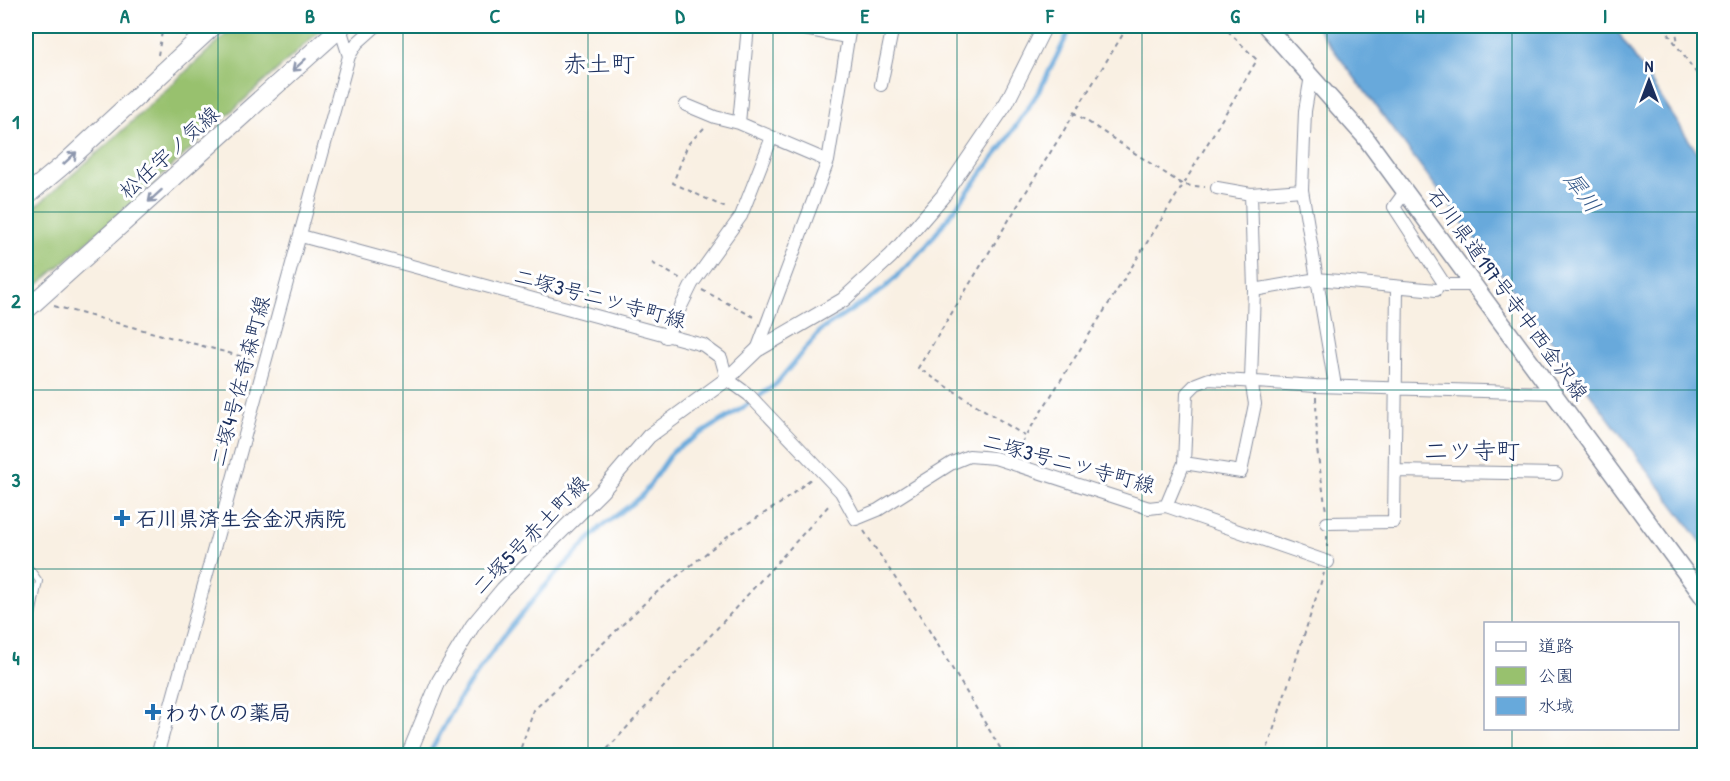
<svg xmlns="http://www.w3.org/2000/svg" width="1730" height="781" font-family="'Patrick Hand','Klee One',sans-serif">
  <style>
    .green { fill: #98c16e; stroke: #5a7866; stroke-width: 1.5 }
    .water { fill: #67a9db; stroke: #416c9c; stroke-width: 1.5 }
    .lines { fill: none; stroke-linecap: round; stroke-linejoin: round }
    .stream { stroke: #67a9db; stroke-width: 4.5 }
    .service-casing { stroke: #8a90a0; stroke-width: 8 }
    .minor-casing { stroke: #8a90a0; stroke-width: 14 }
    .tertiary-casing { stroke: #8a90a0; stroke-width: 16 }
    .secondary-casing { stroke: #8a90a0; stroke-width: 19 }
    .primary-casing { stroke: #8a90a0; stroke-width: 20 }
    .path { stroke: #8a90a0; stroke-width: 2; stroke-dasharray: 4.5 4.5; stroke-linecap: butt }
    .service { stroke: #fff; stroke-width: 6 }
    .minor { stroke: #fff; stroke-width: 12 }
    .tertiary { stroke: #fff; stroke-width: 14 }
    .secondary { stroke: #fff; stroke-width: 16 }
    .primary { stroke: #fff; stroke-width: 18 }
    .oneway { stroke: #8d97ae }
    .grid { fill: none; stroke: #0f766e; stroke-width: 1.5; stroke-opacity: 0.55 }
    .poi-dot { fill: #1f6fb2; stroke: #fff; stroke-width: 2 }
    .labels { text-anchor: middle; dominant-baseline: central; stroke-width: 6; stroke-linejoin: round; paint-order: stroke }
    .street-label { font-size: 21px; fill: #1b2f5e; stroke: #fff }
    .poi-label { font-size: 21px; font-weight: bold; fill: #1b2f5e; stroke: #fff; text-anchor: start }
    .water-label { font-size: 22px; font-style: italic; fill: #365a8a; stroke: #fff }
    .quarter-label { font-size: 24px; fill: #1b2f5e; stroke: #fff }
    .neatline { fill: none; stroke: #0f766e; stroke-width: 2 }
    .grid-label { font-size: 20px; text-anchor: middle; font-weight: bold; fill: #0f766e }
  </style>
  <rect width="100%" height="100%" fill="#fff"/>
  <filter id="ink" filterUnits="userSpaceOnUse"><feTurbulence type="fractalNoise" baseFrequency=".0167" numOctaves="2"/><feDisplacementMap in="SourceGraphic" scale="12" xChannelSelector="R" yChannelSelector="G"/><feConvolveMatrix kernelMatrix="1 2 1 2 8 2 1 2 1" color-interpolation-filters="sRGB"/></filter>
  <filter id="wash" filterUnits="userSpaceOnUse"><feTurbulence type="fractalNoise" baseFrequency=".008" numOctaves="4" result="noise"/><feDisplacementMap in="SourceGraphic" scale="24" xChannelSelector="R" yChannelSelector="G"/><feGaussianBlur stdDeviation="1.35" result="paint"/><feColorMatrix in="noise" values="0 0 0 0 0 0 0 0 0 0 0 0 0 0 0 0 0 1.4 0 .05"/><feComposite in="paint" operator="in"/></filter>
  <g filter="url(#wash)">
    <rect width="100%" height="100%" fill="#f9f0e3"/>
    <path class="green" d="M235 26H325L125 209 26 295V215L112 140Z"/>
    <path class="water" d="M1316 26H1614L1704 163V546Z"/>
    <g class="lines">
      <path class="stream" d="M428 756 460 697 502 638 543 588 601 527 642 496 673 451 744 407 776 384 821 330 884 289 924 249 1004 144 1039 91 1072 26"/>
    </g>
  </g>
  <g filter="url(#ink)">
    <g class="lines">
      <defs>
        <path id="service" d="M26 569 31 570 39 581 32 616 26 614"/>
        <path id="minor" d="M788 26 847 37
          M340 28 349 56
          M881 85 893 26
          M686 105 715 117 739 123 828 161
          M739 123 748 26
          M1217 188 1251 194
          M1302 190 1335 386
          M1405 192 1394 207 1445 285H1473
          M301 236 703 345 721 358 727 379 749 395 841 492 856 519 878 510 952 463 969 456 995 458 1149 508 1166 506 1184 463 1187 393 1196 384 1209 379 1316 386 1553 393
          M1254 290 1317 279 1436 290
          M666 337 692 284 741 216 772 137
          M757 350 828 161 850 26
          M1184 463 1241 472 1255 404 1251 380 1254 290 1251 194 1302 190 1305 111 1311 76
          M1395 471 1556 474
          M1166 506 1328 562
          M1327 523 1394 522 1397 288
          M157 756 349 56 357 43 376 26"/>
        <path id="tertiary" d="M408 756 439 681 473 625 503 589 602 491 649 436 727 379 757 350 843 300 891 256 943 196 1007 102 1045 26"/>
        <path id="secondary" d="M1266 26 1365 137 1704 598"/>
        <path id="primary" d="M26 196 63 165 213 26
          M26 310 342 26"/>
      </defs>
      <use href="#service" class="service-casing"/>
      <use href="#minor" class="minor-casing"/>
      <use href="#tertiary" class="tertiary-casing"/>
      <use href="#secondary" class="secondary-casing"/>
      <use href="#primary" class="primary-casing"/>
      <path class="path" d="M1663 26 1704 84
        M1675 26 1678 43
        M864 27 879 31
        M158 55 163 26
        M1073 112 1183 185 1205 187
        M704 128 688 144 673 183 728 209
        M652 263 681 279
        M702 290 756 318
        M54 306 251 359
        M1316 397 1317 449 1326 511
        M1025 436 918 368 1128 26
        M1017 450 1183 185 1257 60 1223 26
        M864 531 921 617 1005 756
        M1327 535V547
        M518 756 534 710 651 597 729 535 781 503 812 478
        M601 756 831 503
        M1265 756 1324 573"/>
      <use href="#service" class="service"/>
      <use href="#minor" class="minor"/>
      <use href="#tertiary" class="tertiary"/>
      <use href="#secondary" class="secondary"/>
      <use href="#primary" class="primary"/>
    </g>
    <defs><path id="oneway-shaft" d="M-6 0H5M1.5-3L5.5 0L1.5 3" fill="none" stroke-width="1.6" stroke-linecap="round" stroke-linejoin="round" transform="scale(1.5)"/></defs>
    <g class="oneway">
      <use href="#oneway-shaft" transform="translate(299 65) rotate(138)"/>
      <use href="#oneway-shaft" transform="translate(70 158) rotate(-43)"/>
      <use href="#oneway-shaft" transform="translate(155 196) rotate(138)"/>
    </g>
  </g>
  <path class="grid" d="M218 26V756M403 26V756M588 26V756M773 26V756M957 26V756M1142 26V756M1327 26V756M1512 26V624M26 212H1704M26 390H1704M26 569H1704M1512 728V756"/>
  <g class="poi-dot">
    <path d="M119 509h6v6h6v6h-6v6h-6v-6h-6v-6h6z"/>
    <path d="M150 703h6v6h6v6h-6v6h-6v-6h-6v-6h6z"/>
  </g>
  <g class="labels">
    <g class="street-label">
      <text transform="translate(169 152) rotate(-42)">松任宇ノ気線</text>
      <text transform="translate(1508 294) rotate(54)">石川県道197号寺中西金沢線</text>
      <text transform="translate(600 298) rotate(15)">二塚3号二ツ寺町線</text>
      <text transform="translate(240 381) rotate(-75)">二塚4号佐奇森町線</text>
      <text transform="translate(1069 463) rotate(15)">二塚3号二ツ寺町線</text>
      <text transform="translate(530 535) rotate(-46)">二塚5号赤土町線</text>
    </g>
    <g class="poi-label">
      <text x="136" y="518">石川県済生会金沢病院</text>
      <text x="165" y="712">わかひの薬局</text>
    </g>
    <g class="water-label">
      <text transform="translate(1583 192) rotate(54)">犀川</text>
    </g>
    <g class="quarter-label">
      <text x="599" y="63">赤土町</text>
      <text x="1472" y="450">二ツ寺町</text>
    </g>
  </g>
  <rect width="1730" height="781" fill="none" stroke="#fff" stroke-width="66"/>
  <rect x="1484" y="622" width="195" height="108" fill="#ffffff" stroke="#a4acbf" stroke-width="1.5"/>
  <rect x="1496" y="642" width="30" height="9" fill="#ffffff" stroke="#a4acbf" stroke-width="1.5"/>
  <text x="1538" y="652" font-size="18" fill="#1b2f5e">道路</text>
  <rect x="1496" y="667" width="30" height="18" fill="#98c16e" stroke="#a4acbf" stroke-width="1.5"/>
  <text x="1538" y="682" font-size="18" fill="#1b2f5e">公園</text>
  <rect x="1496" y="697" width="30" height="18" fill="#67a9db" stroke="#a4acbf" stroke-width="1.5"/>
  <text x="1538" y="712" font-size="18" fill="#1b2f5e">水域</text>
  <g transform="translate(1649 81)" stroke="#ffffff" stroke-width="4.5" paint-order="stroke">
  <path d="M0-4.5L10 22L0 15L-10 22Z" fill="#1b2f5e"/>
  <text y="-9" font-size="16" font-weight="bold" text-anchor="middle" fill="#1b2f5e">N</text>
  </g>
  <rect x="33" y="33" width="1664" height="715" class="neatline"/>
  <g class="grid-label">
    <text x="125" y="23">A</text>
    <text x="310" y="23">B</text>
    <text x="495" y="23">C</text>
    <text x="680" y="23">D</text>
    <text x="865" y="23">E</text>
    <text x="1050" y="23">F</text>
    <text x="1235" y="23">G</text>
    <text x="1420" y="23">H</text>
    <text x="1605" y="23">I</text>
    <text x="16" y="129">1</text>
    <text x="16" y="308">2</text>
    <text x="16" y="487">3</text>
    <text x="16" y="665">4</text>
  </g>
</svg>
